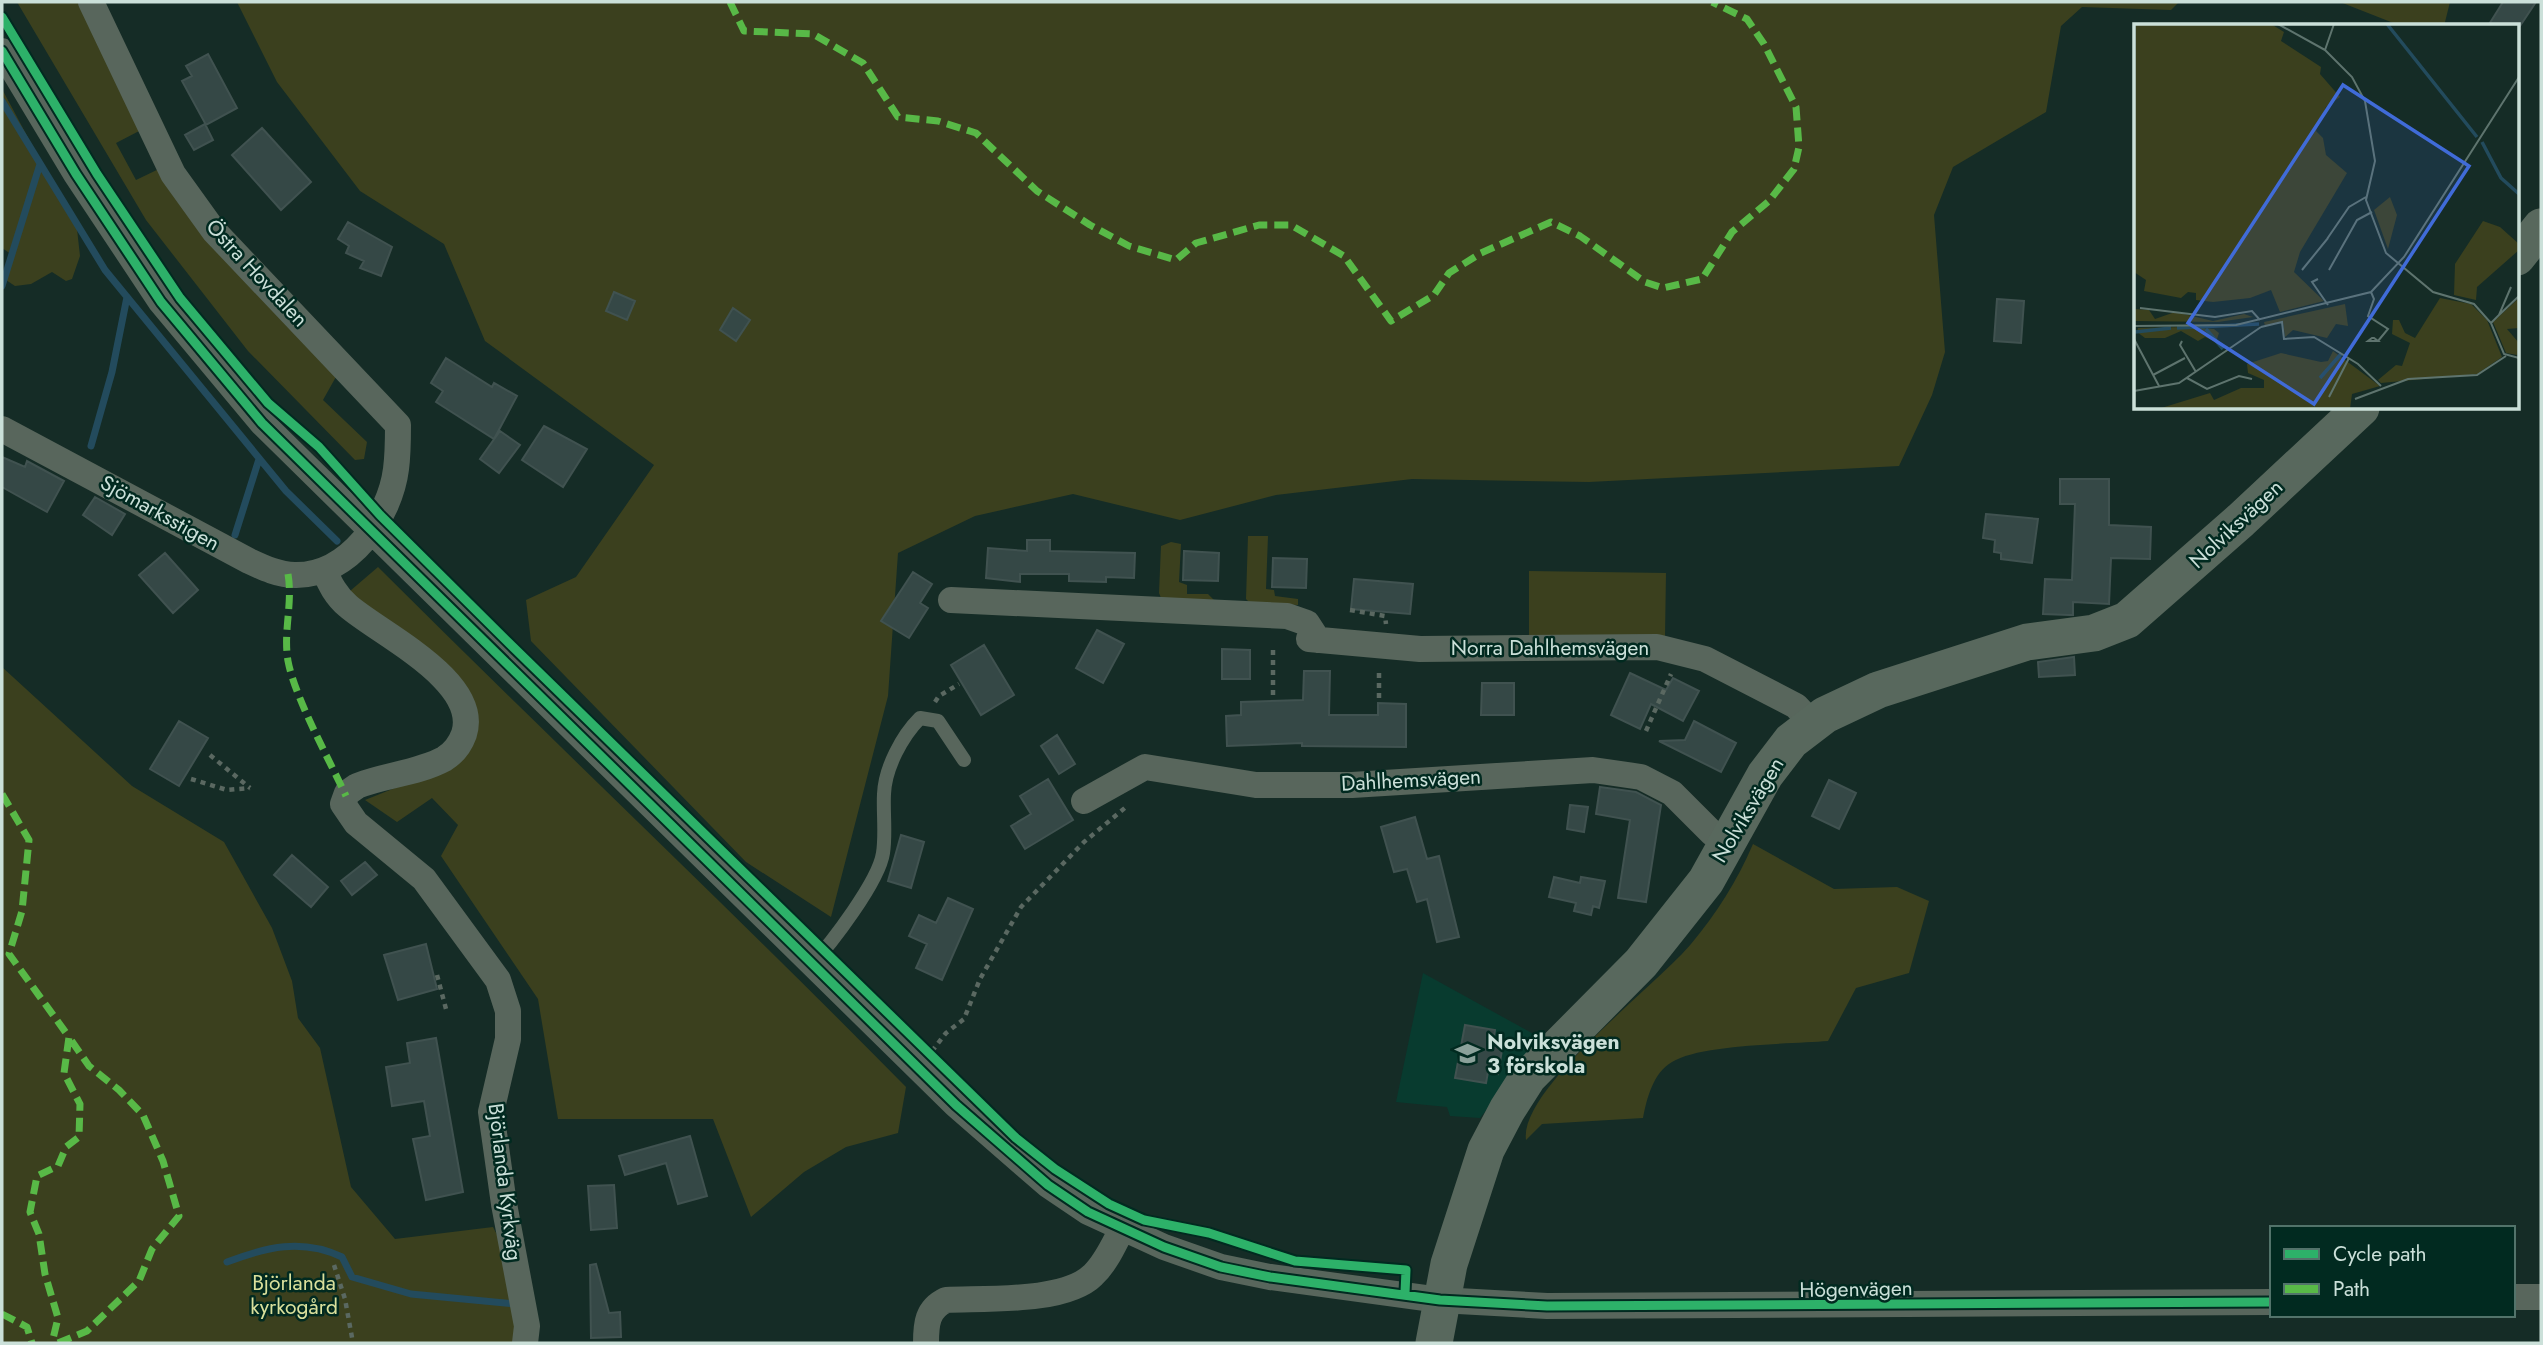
<svg xmlns="http://www.w3.org/2000/svg" width="2543" height="1345" font-family="Jost,sans-serif">
  <style>
    .built { fill: #083b2f }
    .green { fill: #3b401e }
    .lines { fill: none; stroke-linecap: round; stroke-linejoin: round }
    .stream { stroke: #234b5d; stroke-width: 7 }
    .building { fill: #354846; stroke: #405250; stroke-width: 2 }
    .path { stroke: #5a6861; stroke-width: 4.5; stroke-dasharray: 5 5; stroke-linecap: butt }
    .lane { stroke: #58665c; stroke-width: 14 }
    .street { stroke: #58665c; stroke-width: 26 }
    .secondary { stroke: #58685d; stroke-width: 37 }
    .quiet { stroke: #58b947; stroke-width: 7; stroke-dasharray: 14 7; stroke-linecap: butt }
    .cycleway-casing { stroke: #012a20; stroke-width: 13 }
    .cycleway { stroke: #2db169; stroke-width: 9 }
    .labels { text-anchor: middle; dominant-baseline: central; stroke-width: 5; stroke-linejoin: round; paint-order: stroke }
    .street-label { font-size: 21px; fill: #cbe0d9; stroke: #012a20 }
    .poi-label { font-size: 21px; font-weight: bold; fill: #cbe0d9; stroke: #012a20; text-anchor: start }
    .park-label { font-size: 21px; fill: #dae09c; stroke: #012a20 }
    .inset-river { fill: none; stroke: #234b5d; stroke-width: 3.5 }
    .inset-road { fill: none; stroke: #5e746e; stroke-width: 2 }
    .view { fill: #406bd8; fill-opacity: 0.15; stroke: #406bd8; stroke-width: 3.5 }
    .inset-edge { fill: none; stroke: #cbe0d9; stroke-width: 3.5 }
  </style>
  <rect width="100%" height="100%" fill="#152c26"/>
  <path class="built" d="M1423 973 1539 1037 1519 1070 1480 1118 1450 1116 1447 1107 1396 1102Z"/>
  <path class="green" d="M17 2H82L143 129 116 143 136 180 163 167 337 375 323 400 367 442 364 459 355 460 248 351 146 220Z
    M237 2H2179L2171 10 2082 7 2061 26 2046 112 1953 167 1934 215 1945 352 1932 395 1899 466 1589 482 1412 479 1276 495 1180 520 1073 494 975 516 898 553 888 696 831 917 746 862 531 641 526 600 576 577 654 465 485 341 444 244 360 191 277 82Z
    M2340 2H2450L2444 26H2401Z
    M2 89 77 229 80 256 72 279 66 281 52 272 31 284 15 286 6 280 14 256 2 248Z
    M1248 536H1268L1266 589 1274 590 1275 596 1298 599V605L1250 603 1246 599Z
    M1171 542 1181 544 1179 582 1187 585V594H1208L1214 600 1161 598 1159 593 1161 546Z
    M378 567C553 742 733 911 906 1087L898 1133 846 1147 804 1172 751 1217 713 1119H558L538 999 441 856 458 825 432 798 397 822 365 800 447 767 471 708 350 591Z
    M1529 571 1666 573 1665 637 1529 635Z
    M2 667 132 786 224 842 272 928 292 981 298 1018 320 1048 351 1187 395 1239 493 1227 510 1260 518 1343H2Z
    M1753 844 1834 889 1897 887 1929 901 1909 973 1856 988 1828 1041C1792 1044 1700 1044 1672 1062 1653 1073 1647 1098 1643 1118L1542 1124 1526 1140C1519 1089 1656 986 1691 944 1717 913 1737 881 1753 844Z"/>
  <g class="lines">
    <path class="stream" d="M2 101 105 270 286 491 337 541
      M2 286 40 164
      M91 446 112 372 127 297
      M235 535 259 459
      M227 1262C266 1247 302 1238 342 1257L352 1277 411 1294 515 1304"/>
  </g>
  <path class="building" d="M2503 2H2536L2520 26H2488Z
    M208 54 237 108 206 125 182 81 192 76 186 66Z
    M205 124 213 140 194 150 185 135Z
    M262 128 311 182 281 210 232 155Z
    M348 222 392 247 381 276 360 268 364 261 346 253 349 246 338 239Z
    M614 292 635 301 627 320 606 311Z
    M1997 299 2024 301 2021 343 1994 341Z
    M733 308 750 320 736 341 720 330Z
    M446 358 492 387 494 383 517 396 494 439 436 402 443 391 431 383Z
    M544 426 587 449 563 487 522 460Z
    M500 431 520 445 499 473 480 459Z
    M2 457 25 467 27 461 64 481 47 512 2 487Z
    M2060 479H2109V525L2151 527 2150 559 2111 558 2109 604 2073 602V615H2069L2043 614 2045 579 2072 580 2075 504H2060Z
    M95 497 125 514 112 535 83 515Z
    M1986 514 2038 519 2032 563 2001 559V553L1994 552 1995 540 1983 538Z
    M1027 540H1050V551L1135 553 1134 578 1106 577V582L1069 581V574H1020V582L986 578 988 548 1027 551Z
    M1184 551 1219 553 1218 581 1183 580Z
    M165 553 198 590 173 613 139 575Z
    M1273 558 1307 559 1306 588 1272 587Z
    M913 572 932 584 920 603 928 608 909 638 881 621Z
    M1354 579 1413 584 1410 614 1351 609Z
    M1097 630 1124 644 1103 683 1076 668Z
    M984 645 1014 695 981 715 951 665Z
    M1222 649 1250 650V679H1222Z
    M2074 657 2075 675 2039 677 2038 662Z
    M1304 671H1330L1329 715H1378V703L1406 704V747L1302 746V743L1227 746 1226 716 1241 715V702L1303 700Z
    M1630 673 1666 690 1673 678 1699 691 1683 721 1651 704 1640 729 1611 715Z
    M1482 683H1514V715H1481Z
    M179 721 208 738 179 786 150 769Z
    M1694 721 1736 743 1721 772 1659 741 1685 740Z
    M1057 735 1075 764 1059 774 1041 746Z
    M1048 779 1073 820 1025 849 1011 826 1031 814 1020 796Z
    M1829 780 1856 793 1839 829 1812 816Z
    M1600 787 1636 792 1661 805 1646 902 1618 898 1630 820 1596 814Z
    M1570 805 1588 807 1584 832 1567 829Z
    M1415 817 1427 859 1439 856 1459 937 1437 942 1427 899 1417 902 1407 869 1394 872 1381 827Z
    M901 835 924 842 911 888 888 881Z
    M292 855 328 887 311 907 274 875Z
    M365 862 377 875 352 895 341 881Z
    M1554 877 1580 883 1581 877 1605 881 1599 908 1593 906 1591 915 1574 911 1576 903 1549 897Z
    M948 898 973 909 942 980 916 968 927 944 909 936 919 915 936 923Z
    M426 944 437 989 398 1000 384 955Z
    M1465 1025 1495 1030 1493 1043 1503 1044 1498 1074 1488 1072 1486 1083 1455 1078Z
    M436 1038 463 1192 426 1200 413 1139 430 1136 424 1101 392 1106 386 1067 410 1063 407 1043Z
    M690 1136 707 1196 678 1204 666 1163 625 1175 619 1156Z
    M614 1185 617 1228 591 1230 588 1186Z
    M596 1264 609 1313 620 1312 621 1337 591 1338 590 1265Z"/>
  <g class="lines">
    <path class="path" d="M1350 610 1385 616 1386 624
      M1273 650V697
      M1379 698V668
      M935 702 939 696 959 684
      M1646 731 1671 674
      M210 755 250 788
      M191 779 227 790 250 788
      M437 975 446 1009
      M932 1051 946 1033 964 1019 980 979 1021 907 1084 842 1126 807
      M334 1265 345 1299 353 1343"/>
    <path class="lane" d="M811 965C831 944 879 881 883 853 886 834 883 813 884 794 885 768 902 736 920 718L938 721 964 760"/>
    <path class="street" d="M2 51 76 174 161 302 262 423 956 1105 1048 1185 1088 1212 1164 1247 1221 1267 1270 1277 1440 1300 1547 1306 2272 1302
      M2 429 249 561C264 568 279 575 295 575 349 576 390 517 396 469 398 454 398 439 398 425L214 231 173 174 91 2
      M324 570C330 584 336 596 348 606 380 634 481 681 464 734 460 745 454 753 444 759 418 773 385 775 357 786L347 793 343 804 356 823 424 879 498 980 508 1011V1039L491 1112 504 1204 527 1326 525 1343
      M951 600 1287 616 1307 623 1318 640
      M1309 639 1420 649 1657 647 1705 659 1796 706 1812 723
      M1084 801 1145 767 1256 785H1352L1593 770 1641 777 1672 793 1712 833 1725 842
      M2513 1297H2541
      M926 1343C926 1324 927 1309 946 1300 984 1298 1065 1303 1093 1275 1106 1263 1114 1244 1122 1229"/>
    <path class="secondary" d="M2517 257 2541 227
      M1434 1343 1449 1264 1486 1150 1507 1110 1528 1077 1641 963 1706 881 1765 775 1791 741 1825 715 1878 690 2027 642 2094 633 2127 620 2241 520 2361 408"/>
    <path class="quiet" d="M730 2 744 31 813 34 863 63 898 117 938 121 976 133 1037 191 1090 225 1129 246 1176 260 1196 243 1259 225H1291L1344 256 1391 321 1434 295 1449 273 1481 253 1551 222 1580 236 1645 282 1663 288 1702 279 1732 232 1769 201 1794 169 1799 147 1796 107 1764 44 1747 19 1712 2
      M288 574C293 604 283 631 288 661 295 698 329 759 346 796
      M2 794 29 840 22 911 9 954 69 1037 64 1073 80 1104 79 1137 66 1147 58 1166 37 1176 30 1212 39 1234 45 1274 58 1318 52 1343
      M2 1314 27 1327 32 1343
      M58 1343 87 1331 139 1281 152 1249 179 1216 163 1161 143 1115 119 1090 89 1066 69 1037"/>
    <defs>
      <path id="cycleway" d="M2 17 97 174 180 298 268 403 319 447 380 515 512 646 1016 1138 1055 1169 1109 1204 1144 1220 1209 1233 1295 1261 1406 1270 1405 1293
        M2 51 76 174 161 302 262 423 956 1105 1048 1185 1088 1212 1164 1247 1221 1267 1270 1277 1440 1300 1547 1306 2272 1302"/>
    </defs>
    <use href="#cycleway" class="cycleway-casing"/>
    <use href="#cycleway" class="cycleway"/>
  </g>
  <defs>
    <symbol id="school-bare" viewBox="-9 -9 18 18"><path d="M0-5L7-2L0 1L-7-2ZM-4 1L0 2.5L4 1V4Q0 6-4 4Z" fill="#8ba19a" stroke="#012a20" stroke-width="2.5" paint-order="stroke"/></symbol>
  </defs>
  <g fill-rule="evenodd">
    <use href="#school-bare" x="1450" y="1036" width="35" height="35"/>
  </g>
  <g class="labels">
    <g class="street-label">
      <text transform="translate(257 273) rotate(47)">Östra Hovdalen</text>
      <text transform="translate(160 513) rotate(29)">Sjömarksstigen</text>
      <text transform="translate(2236 524) rotate(-43)">Nolviksvägen</text>
      <text x="1550" y="648">Norra Dahlhemsvägen</text>
      <text transform="translate(1411 780) rotate(-3)">Dahlhemsvägen</text>
      <text transform="translate(1748 810) rotate(-59)">Nolviksvägen</text>
      <text transform="translate(505 1182) rotate(83)">Björlanda Kyrkväg</text>
      <text transform="translate(1856 1289) rotate(-1)">Högenvägen</text>
    </g>
    <g class="poi-label">
      <text x="1487" y="1042">Nolviksvägen<tspan x="1487" dy="24">3 förskola</tspan></text>
    </g>
    <g class="park-label">
      <text x="294" y="1283">Björlanda<tspan x="294" dy="24">kyrkogård</tspan></text>
    </g>
  </g>
  <g transform="translate(2134 24)">
    <rect width="385" height="385" fill="#152c26"/>
    <path d="M2 0H137L150 8 147 17 187 43 186 50 206 73 192 83 182 107 189 114 192 131 213 149 166 228 160 248 190 277 146 288 137 266 116 274 79 278 62 276V269L54 268 47 274 10 267 12 256 0 248ZM256 173 263 191 254 225 240 186ZM349 197 366 203 385 220V226L343 263 342 276 320 271 321 240ZM306 274 337 280 353 296 368 333 343 350 247 359 244 356 262 341 268 342 276 319 258 310 259 296H265L271 309 281 314ZM385 274V304L373 305 385 319 383 331 372 329 359 298ZM211 280 214 302 202 300 193 314 159 306 151 313 149 298 131 302 130 298ZM0 285 15 286 21 295 41 288 79 297 110 290 119 293 84 298 0 297ZM51 303 80 305 85 309 82 318 71 313 64 317 47 307 31 314H11L3 308 4 304ZM199 327 246 362 218 370 216 385H24L76 369 80 376 107 364H130V356L114 349 113 340 147 329 187 338 194 337Z" fill="#3b401e"/>
    <path class="inset-river" d="M253 0 343 113M348 118 367 154 385 170M43 304 125 300M72 305 89 325M1 308 37 304M186 354 207 330"/>
    <path class="inset-road" d="M144 0 191 26M191 26 218 53 231 77 241 137 232 176 252 229 299 268 340 280 357 299 370 330 385 334M191 26 200 0M193 215 215 183 232 173M168 246 194 214M195 246 223 196 238 188M184 255 178 258 194 281M237 268 240 275 234 292 254 305 244 317M6 284 81 293 118 287 126 296M365 291 385 272M357 299 365 291 377 263M0 302 102 301 237 268 270 233 385 53M127 303 148 298 150 315 180 313 224 340 247 362M238 314H240L244 317H234ZM0 315 25 362M48 317 46 321 62 348M19 351 51 334M53 354 73 365 105 352 118 355M0 367 45 359 127 303M195 373 215 334M221 375 274 355 343 351 372 332"/>
    <path class="view" d="M209 61 335 142 180 380 54 299Z"/>
    <rect width="385" height="385" class="inset-edge"/>
  </g>
  <rect width="2543" height="1345" fill="none" stroke="#cbe0d9" stroke-width="7"/>
  <rect x="2270" y="1226" width="245" height="91" fill="#012a20" stroke="#52736a" stroke-width="2"/>
  <rect x="2284" y="1249" width="35" height="10" fill="#2db169" stroke="#52736a" stroke-width="2"/>
  <text x="2333" y="1261" font-size="21" fill="#cbe0d9">Cycle path</text>
  <rect x="2284" y="1284" width="35" height="10" fill="#58b947" stroke="#52736a" stroke-width="2"/>
  <text x="2333" y="1296" font-size="21" fill="#cbe0d9">Path</text>
</svg>
